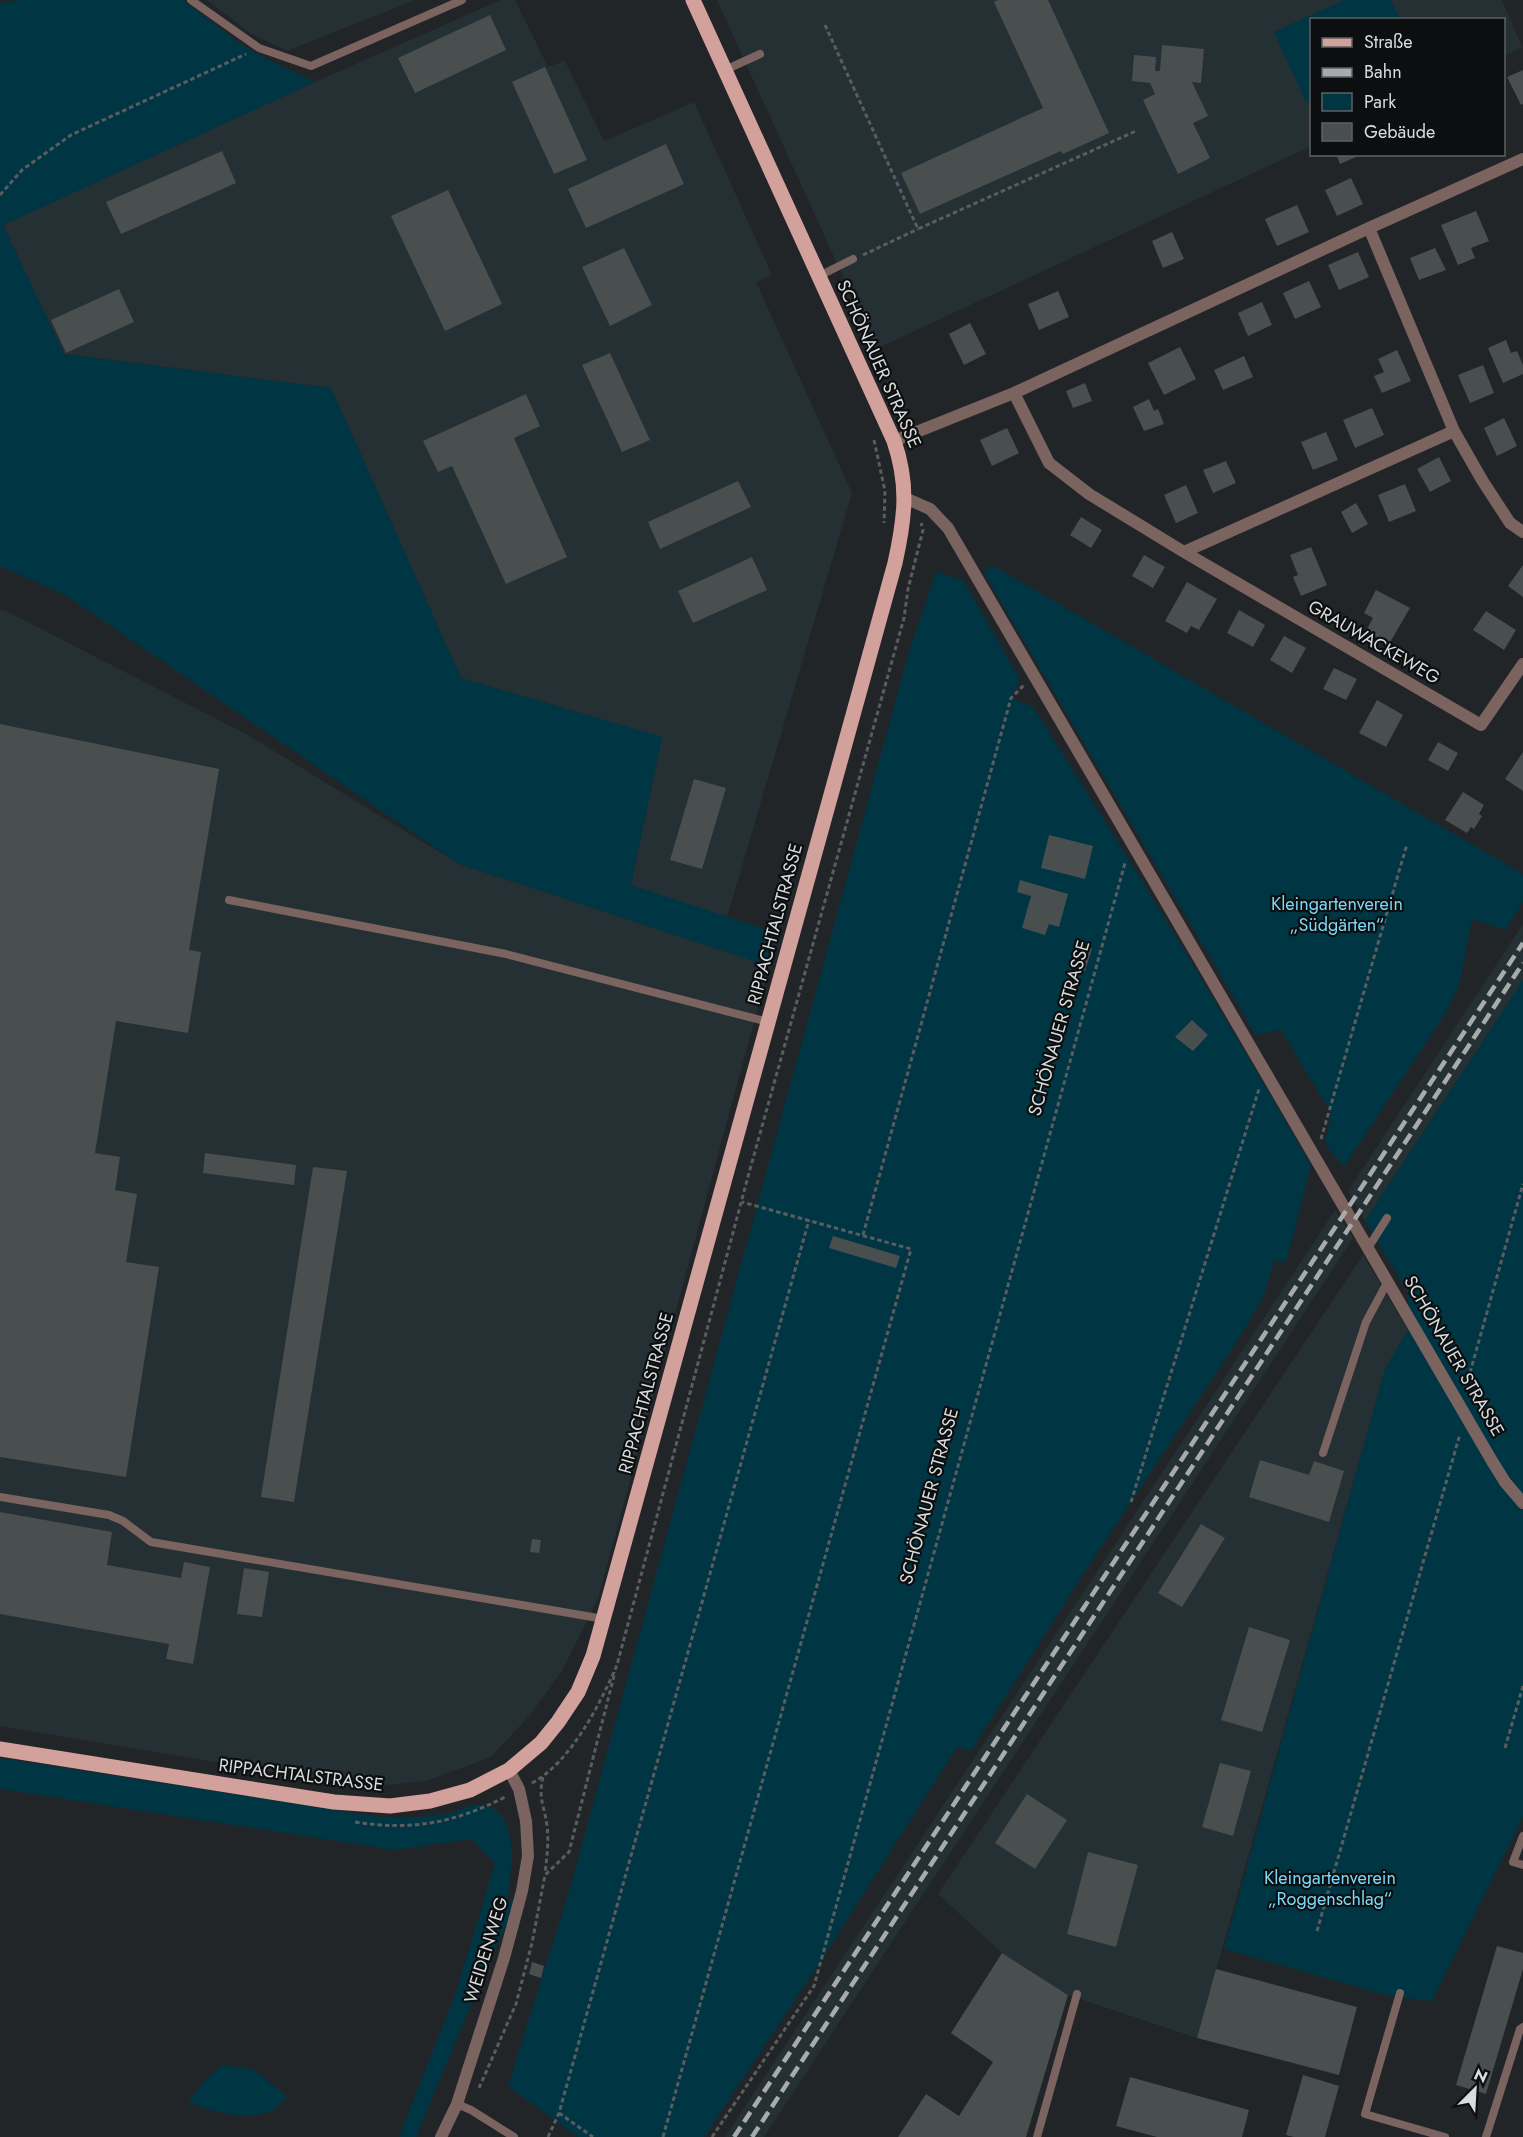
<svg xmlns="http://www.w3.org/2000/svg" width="1523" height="2137" font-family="Jost,sans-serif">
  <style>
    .built { fill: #253034 }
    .green { fill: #003644 }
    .building { fill: #494e4f }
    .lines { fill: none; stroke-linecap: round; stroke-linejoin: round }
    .path { stroke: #5a5d5f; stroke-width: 3; stroke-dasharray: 4.5 3; stroke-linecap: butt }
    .service { stroke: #7b6360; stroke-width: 8 }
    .minor { stroke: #7b6360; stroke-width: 12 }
    .tertiary { stroke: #7b6360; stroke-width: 12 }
    .primary { stroke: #d3a19b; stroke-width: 15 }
    .rail { stroke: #a8abac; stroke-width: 4.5; stroke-dasharray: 12 6; stroke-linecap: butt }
    .labels { text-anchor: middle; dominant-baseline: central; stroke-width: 4.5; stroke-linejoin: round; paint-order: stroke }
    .street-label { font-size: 18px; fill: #d9dcdd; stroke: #0d0e0f }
    .park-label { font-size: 18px; fill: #79d9f8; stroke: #0d0e0f }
  </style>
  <rect width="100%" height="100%" fill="#222527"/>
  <path class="built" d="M207 0H415L287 51 250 33Z
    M501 0H515L548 67 565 61 604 141 694 102 772 275 756 282 852 493 727 917 631 885 662 737 461 678 331 388 64 354 3 225 315 82Z
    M717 0H1502L1522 47 1504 56V20H1312L1311 146 876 349Z
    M0 610 6 611 246 734 459 864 769 966 598 1599 562 1671 531 1714 491 1757 426 1781 366 1787 0 1726Z
    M1523 924V980L1365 1221 1348 1191Z
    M1335 1210 1353 1238 764 2137H725Z
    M1363 1255 1408 1330 1385 1369 1197 2038 1068 1995 1002 1953 938 1894Z"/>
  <path class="green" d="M22 0H183L239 43 259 55 315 82 3 225 64 354 331 388 461 678 662 737 631 885 777 933 769 966 459 864 67 596 0 566V3Z
    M1344 0H1391L1400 19 1312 20 1311 100 1306 102 1274 32Z
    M992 565 1523 874V902L1506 930 1472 919 1459 986 1445 1014 1344 1167 1325 1144 1331 1113 1281 1030 1256 1035 984 573Z
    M936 572 963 580 1020 680 1011 698 1033 707C1129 858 1223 1011 1311 1166L1286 1262 1274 1260 1265 1293 1240 1337 1086 1570 971 1751 957 1747 826 1953 704 2137H578L508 2086 570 1888 909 652Z
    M1523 980V1817L1432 2001 1389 1996 1224 1949 1385 1369 1408 1330V1292L1365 1221Z
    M0 1758 386 1818C408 1818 429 1817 451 1813 458 1811 465 1806 472 1805 524 1800 511 1873 507 1904L522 1891 482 1978 416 2137H399L456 1992 495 1863 471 1839 396 1850 0 1789Z
    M222 2065 253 2069 287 2096C268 2129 216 2113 188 2102L207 2078Z"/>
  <path class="building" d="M998 0H1048L1109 133 1063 154 1061 151 920 214 901 173 1043 108 994 2Z
    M490 15 506 50 415 93 398 58Z
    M1162 45 1204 49 1201 83 1192 82 1208 116 1193 123 1210 158 1178 174 1143 100 1155 94 1150 83 1132 81 1134 55 1156 57 1155 71H1160Z
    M545 67 587 160 554 174 512 82Z
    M1523 70V104L1521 105 1507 77Z
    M666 144 684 184 586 228 568 189Z
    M222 151 236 183 121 234 106 202Z
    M1336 154H1355L1356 157 1340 164Z
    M1351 178 1363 204 1337 216 1325 190Z
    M448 190 502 304 445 331 391 216Z
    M1297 205 1309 232 1277 246 1265 219Z
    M1476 211 1489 241 1471 248 1475 258 1458 265 1441 225Z
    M1172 232 1184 259 1163 268 1152 241Z
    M624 248 652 305 610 326 582 267Z
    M1435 248 1446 270 1419 280 1410 258Z
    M1358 252 1369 277 1339 290 1328 265Z
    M1309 281 1321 307 1295 319 1283 293Z
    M119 289 134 322 66 353 51 320Z
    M1058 291 1069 317 1039 330 1028 304Z
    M1262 302 1272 325 1248 336 1238 313Z
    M970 323 986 354 964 365 949 334Z
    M1506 340 1511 353 1517 351 1523 365V374L1503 383 1488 348Z
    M1180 347 1196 379 1164 395 1148 363Z
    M1397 350 1411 381 1382 393 1374 376 1384 372 1378 359Z
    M610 353 650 440 622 452 582 365Z
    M1244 356 1253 377 1223 390 1214 370Z
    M1483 365 1494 393 1470 403 1458 375Z
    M1085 383 1092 401 1073 408 1066 391Z
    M526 394 540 426 514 438 567 557 506 584 452 466 438 472 423 441Z
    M1149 399 1154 411 1158 409 1164 424 1144 431 1133 407Z
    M1372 408 1384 435 1355 448 1343 420Z
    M1504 418 1517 446 1497 456 1484 428Z
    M1007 428 1019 453 992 466 980 440Z
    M1326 432 1338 460 1313 470 1301 442Z
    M1439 457 1451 481 1430 492 1417 469Z
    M1226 461 1236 483 1213 493 1203 470Z
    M738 481 751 507 660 549 648 522Z
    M1405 484 1416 511 1389 522 1378 495Z
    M1186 485 1198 513 1176 523 1164 495Z
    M1356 503 1368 524 1352 533 1341 512Z
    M1081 517 1102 530 1091 548 1070 535Z
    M1311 547 1327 585 1301 596 1293 577 1298 575 1290 555Z
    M1144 555 1165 567 1153 588 1132 576Z
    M752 557 767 590 693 623 678 591Z
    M1523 565V597L1508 586Z
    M1187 582 1217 599 1199 630 1191 626 1187 633 1165 621Z
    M1376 590 1410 608 1389 644 1366 631 1373 618 1364 613Z
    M1239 610 1265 625 1253 647 1227 633Z
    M1486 611 1516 630 1504 650 1473 630Z
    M1284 636 1306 648 1292 673 1270 660Z
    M1334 668 1357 679 1346 700 1323 689Z
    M1377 700 1403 715 1386 747 1359 733Z
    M0 724 219 769 189 950 201 952 188 1033 116 1021 95 1153 120 1157 115 1190 137 1194 126 1262 159 1267 126 1477 0 1457Z
    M1438 742 1458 753 1448 771 1428 760Z
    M1523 752V791L1505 779Z
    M694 779 726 788 702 869 670 860Z
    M1463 792 1484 805 1479 814 1482 816 1474 829 1471 827 1467 833 1445 820Z
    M1049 835 1093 846 1085 879 1041 868Z
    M1020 880 1068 894 1059 927 1049 924 1045 935 1022 928 1031 896 1017 892Z
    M1077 944 1092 949 1085 971 1070 967Z
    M1192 1020 1208 1035 1193 1051 1175 1037Z
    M205 1153 296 1165 294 1185 203 1173Z
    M313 1167 347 1171 294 1502 261 1497Z
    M833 1236 900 1256 896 1268 829 1248Z
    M1260 1460 1309 1475 1314 1461 1344 1471 1329 1522 1249 1497Z
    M0 1512 112 1532 107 1565 181 1578 184 1562 210 1567 193 1664 166 1659 169 1644 0 1614Z
    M1201 1524 1225 1538 1182 1607 1158 1593Z
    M532 1539 541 1540 539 1553 530 1552Z
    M244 1568 269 1572 262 1617 237 1614Z
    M1249 1627 1290 1640 1262 1732 1221 1720Z
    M1220 1763 1251 1771 1233 1836 1202 1827Z
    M1027 1794 1067 1820 1035 1869 995 1843Z
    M1088 1852 1138 1865 1116 1947 1067 1934Z
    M1497 1946 1523 1953V1969L1486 2094 1456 2085Z
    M1002 1953 1068 1995 1026 2137H898L926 2094 959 2116 993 2062 951 2033Z
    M532 1962 544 1966 541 1978 529 1974Z
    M1216 1969 1357 2007 1339 2075 1197 2038Z
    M1303 2075 1339 2086 1325 2137H1294L1286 2135Z
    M1130 2077 1249 2110 1242 2137H1157L1116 2126Z"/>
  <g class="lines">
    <path class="path" d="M825 25 918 229 1136 131
      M0 195 22 170 71 135 246 54
      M863 255 918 229
      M874 440 885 491 884 523
      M1321 1139 1407 844
      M863 1235 1011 698 1024 685
      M1466 1387 1523 1184
      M1131 1502 1259 1089
      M1505 1748 1523 1686
      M543 1777C538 1798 544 1805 547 1825 549 1841 547 1857 545 1873
      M532 1783C571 1762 600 1704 617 1665L749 1173 904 618 908 589 923 530 921 523
      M355 1822C413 1831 455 1823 507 1796
      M1317 1931 1460 1434
      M479 2088 516 2004 532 1943 545 1875 569 1852 615 1672
      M559 2113 593 2137
      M548 2137 559 2113 809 1220
      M663 2137 911 1249 742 1202
      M712 2137 814 1986 1125 863"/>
    <path class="service" d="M191 0 259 48 311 66 462 0
      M725 70 760 54
      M819 276 853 259
      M229 900 506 954 768 1022
      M1368 1248 1387 1218
      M1323 1453 1366 1322 1388 1281
      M0 1497 109 1515 123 1521 151 1542 604 1619
      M1523 1836 1513 1862 1523 1865
      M1400 1993 1365 2114 1445 2137
      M457 2104 471 2110 514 2137
      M1037 2137 1077 1994
      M1486 2137 1520 2029 1523 2027"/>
    <path class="minor" d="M1369 228 1454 431 1482 480 1510 523 1523 532
      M1014 393 1049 463 1089 494 1184 552 1481 725 1523 664
      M894 441 1014 393 1369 228 1523 159
      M1184 552 1454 431"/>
    <path class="tertiary" d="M905 498 930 509 948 528 1492 1461 1505 1482 1523 1503
      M441 2137 457 2104 504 1958 522 1891 528 1856 526 1821 519 1789 509 1770"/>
    <path class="primary" d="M0 1749 334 1802 390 1806 430 1801 470 1790 509 1770 541 1743 558 1722 578 1692 593 1656 895 563C905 518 909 485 894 441L693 0"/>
    <path class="rail" d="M734 2137 1523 943
      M752 2137 1523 963"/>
  </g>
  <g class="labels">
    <g class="street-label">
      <text transform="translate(879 364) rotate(66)">SCHÖNAUER STRASSE</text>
      <text transform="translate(1374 642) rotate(30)">GRAUWACKEWEG</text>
      <text transform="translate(775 924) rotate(-75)">RIPPACHTALSTRASSE</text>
      <text transform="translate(1059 1028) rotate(-74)">SCHÖNAUER STRASSE</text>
      <text transform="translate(1454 1356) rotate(60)">SCHÖNAUER STRASSE</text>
      <text transform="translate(646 1393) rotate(-75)">RIPPACHTALSTRASSE</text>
      <text transform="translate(929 1496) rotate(-75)">SCHÖNAUER STRASSE</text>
      <text transform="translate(301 1775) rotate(7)">RIPPACHTALSTRASSE</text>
      <text transform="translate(486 1950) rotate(-73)">WEIDENWEG</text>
    </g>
    <g class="park-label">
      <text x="1337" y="904">Kleingartenverein<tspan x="1337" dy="21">„Südgärten“</tspan></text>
      <text x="1330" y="1878">Kleingartenverein<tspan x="1330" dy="21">„Roggenschlag“</tspan></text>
    </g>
  </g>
  <rect x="1310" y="18" width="195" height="138" fill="#0d0e0f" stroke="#5f6061" stroke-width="1.5"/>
  <rect x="1322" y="38" width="30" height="9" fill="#d3a19b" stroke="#5f6061" stroke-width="1.5"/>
  <text x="1364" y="48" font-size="18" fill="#d9dcdd">Straße</text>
  <rect x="1322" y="68" width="30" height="9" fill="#a8abac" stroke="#5f6061" stroke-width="1.5"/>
  <text x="1364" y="78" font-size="18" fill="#d9dcdd">Bahn</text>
  <rect x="1322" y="93" width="30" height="18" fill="#003644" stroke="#5f6061" stroke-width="1.5"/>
  <text x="1364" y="108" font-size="18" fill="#d9dcdd">Park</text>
  <rect x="1322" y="123" width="30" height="18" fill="#494e4f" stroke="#5f6061" stroke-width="1.5"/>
  <text x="1364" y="138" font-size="18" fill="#d9dcdd">Gebäude</text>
  <g transform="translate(1475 2089) rotate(24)" stroke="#0d0e0f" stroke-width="4.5" paint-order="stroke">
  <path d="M0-4.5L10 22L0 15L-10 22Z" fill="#d9dcdd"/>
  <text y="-9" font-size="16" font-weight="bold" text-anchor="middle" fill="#d9dcdd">N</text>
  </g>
</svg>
